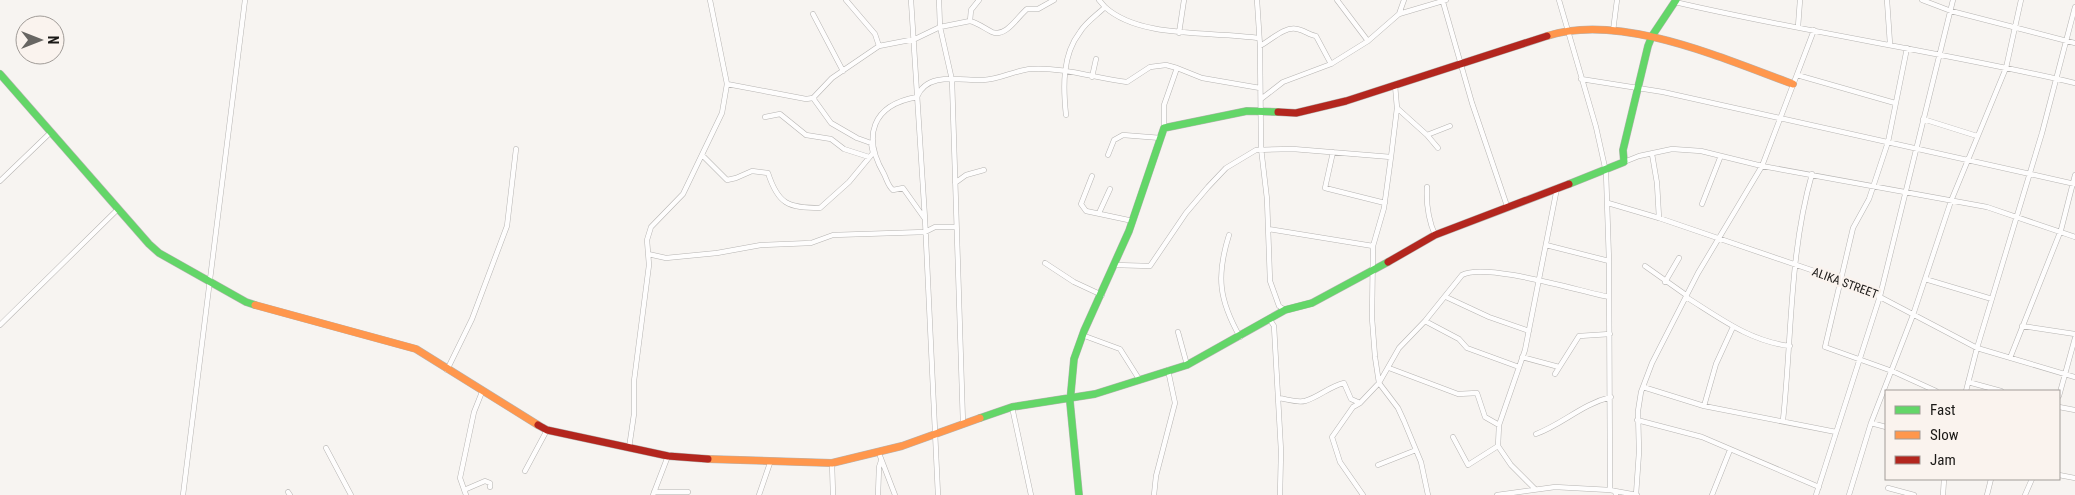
<svg xmlns="http://www.w3.org/2000/svg" width="2075" height="495" font-family="'Roboto Condensed',sans-serif">
  <style>
    .lines { fill: none; stroke-linecap: round; stroke-linejoin: round }
    .street-casing { stroke: #b6b4b2; stroke-width: 5.5 }
    .fast-casing { stroke: #b6b4b2; stroke-width: 8 }
    .slow-casing { stroke: #b6b4b2; stroke-width: 8 }
    .jam-casing { stroke: #b6b4b2; stroke-width: 8 }
    .street { stroke: #fefdfd; stroke-width: 4.5 }
    .fast { stroke: #63d668; stroke-width: 7 }
    .slow { stroke: #ff974d; stroke-width: 7 }
    .jam { stroke: #b3261e; stroke-width: 7 }
    .labels { text-anchor: middle; dominant-baseline: central; stroke-width: 5; stroke-linejoin: round; paint-order: stroke }
    .street-label { font-size: 12px; fill: #1b1917; stroke: #faf3ee }
  </style>
  <rect width="100%" height="100%" fill="#f7f4f1"/>
  <g class="lines">
    <defs>
      <path id="street" d="M846 0 875 34 879 46
        M911 0 925 219
        M939 0 940 27 952 80 963 424
        M979 0 971 10 970 21C978 23 984 28 992 32 1006 38 1018 16 1027 9H1038L1054 0
        M1099 0 1105 7
        M1257 0 1260 46 1261 148 1267 199 1270 281 1279 306 1285 310
        M1337 0 1368 41
        M1559 0 1596 127 1606 172 1609 261 1610 490 1615 491 1616 495
        M1887 0 1890 44
        M1922 0 1951 11 2075 43
        M1443 2 1472 103 1507 206
        M1675 2C1808 33 1943 52 2075 83
        M813 14 843 71
        M1399 14 1404 0
        M1798 27 1800 0
        M1613 31 1617 0
        M1179 33 1184 0
        M1260 46C1271 40 1285 26 1297 29 1304 30 1309 35 1316 36L1331 64
        M1907 48 1888 142 1869 199 1853 228 1825 347 1892 371 1936 391
        M1797 75 1895 103
        M1092 77 1096 59
        M1581 79 1663 92 2075 184
        M1395 85 1397 108 1391 157 1384 208 1373 246 1372 318 1375 357 1379 383 1398 408 1404 421 1421 462 1428 495
        M813 98 832 78 879 46 915 39 940 27 970 21
        M1261 99 1283 82 1331 64 1368 41 1399 14 1446 0
        M1397 108 1427 135 1450 126
        M1066 115C1063 87 1062 55 1080 32 1086 22 1097 15 1105 7 1140 39 1212 31 1258 38
        M765 117 780 114 806 135 831 139 844 149 869 157
        M1923 119 1977 136
        M1164 128V105L1177 68
        M1427 135 1438 148
        M1333 152 1325 188 1385 203
        M1652 154 1657 183 1659 218
        M702 155 727 180 736 178 752 171 768 173C778 204 788 208 820 208L849 182 873 153 871 143 857 138 831 123 813 98 806 99 727 84
        M1108 155 1114 140 1123 135 1161 138
        M1624 162 1639 156 1672 149 1701 151 1762 166 1987 207 2075 237
        M1092 176 1081 204 1086 211 1133 221
        M0 181 51 132
        M955 183 966 175 984 170
        M1427 187C1426 205 1428 219 1435 235
        M1608 203 1659 218 1861 287 1977 348 2075 377
        M1702 204 1720 158
        M1099 213 1110 189
        M1268 229 1373 246
        M1229 235C1216 276 1219 300 1240 337
        M1546 245 1609 261
        M648 254 666 258 717 253 761 245 811 243 833 235 925 232 935 227H956
        M1045 263 1074 282 1102 295
        M1115 265 1150 266 1186 213 1208 187 1226 168 1256 150 1293 149 1391 157
        M1645 266 1686 295
        M1925 279 1992 299
        M1665 282 1679 258
        M1446 297 1489 317 1529 331
        M1686 297C1720 318 1749 341 1790 346
        M1270 320 1274 326 1281 451 1280 495
        M1425 321 1459 339 1467 348 1519 367
        M0 325 118 209
        M2022 326 2075 334
        M1178 332 1187 365
        M1082 335 1120 349 1139 379
        M1522 357 1559 367
        M2010 358 2061 230 2075 175
        M1389 368 1458 394 1477 393 1485 417 1499 425
        M447 370 472 319 507 226 516 149
        M1555 374 1579 336 1610 334
        M1968 382 2001 391
        M1643 387 1704 406 1836 432
        M1966 391 1977 348 2042 133 2075 7
        M2059 396 2075 338
        M1278 398C1287 399 1296 403 1305 401 1319 397 1330 386 1344 383L1351 399 1360 403
        M1704 406 1716 364 1733 327
        M1012 407 1031 495
        M2059 407 2075 410
        M1637 420 1702 437 1819 487
        M1783 420C1792 338 1789 254 1812 174
        M1871 423 1886 427
        M1536 434C1563 424 1582 404 1611 397
        M1453 437 1468 465 1498 446
        M326 448 351 495
        M629 448 634 414V381L649 265 647 240 651 227 683 194 722 113 727 84 710 0
        M880 456 895 495
        M832 463 833 495
        M1378 465 1416 450
        M525 471 547 430
        M2059 475 2075 478
        M1888 488 1914 495
        M1535 489 1511 465 1498 446 1499 425 1525 350 1557 188
        M464 490 485 481 490 483V487
        M1615 491 1637 495
        M288 492 290 495
        M654 492H688
        M183 495 245 0
        M466 495 460 478 474 412 482 392
        M653 495 668 456
        M759 495 770 463
        M878 495 879 467 881 461
        M938 495 925 219 903 188 893 190C888 186 887 180 884 174 862 136 872 105 917 97 927 71 961 81 983 80 999 80 1015 70 1031 69 1063 67 1095 78 1127 82L1150 67 1166 65 1177 68 1202 78 1260 88
        M1154 495 1156 476 1175 403 1168 370
        M1363 495 1340 462 1332 437 1353 407 1360 403 1379 383 1399 348 1425 321 1462 275C1485 262 1579 291 1609 297
        M1497 495 1555 487 1610 490
        M1636 495 1639 452 1638 411 1641 392 1652 363 1698 273 1762 166 1814 30
        M1712 495 1730 450
        M1816 495 1880 296 1953 0
        M1849 495 1871 423 1913 315 1951 201 2006 68 2021 0
        M1943 495 1944 479
        M1987 495 1991 479
        M2025 495 2032 479"/>
      <path id="fast" d="M0 74 149 244 159 253 246 302 255 305
        M1569 184 1624 162 1623 150 1648 46 1652 36 1676 0
        M980 418 1012 407 1095 394 1187 365 1285 310 1312 303 1388 262
        M1079 495 1070 402 1074 359 1084 331 1129 231 1164 128 1247 111 1278 112"/>
      <path id="slow" d="M1547 36C1620 12 1724 59 1793 84
        M255 305 416 349 538 425
        M708 459 832 463 902 446 980 418"/>
      <path id="jam" d="M1278 112 1296 113 1346 101 1547 36
        M1388 262 1435 235 1569 184
        M538 425 547 430 668 456 708 459"/>
    </defs>
    <use href="#street" class="street-casing"/>
    <use href="#fast" class="fast-casing"/>
    <use href="#slow" class="slow-casing"/>
    <use href="#jam" class="jam-casing"/>
    <use href="#street" class="street"/>
    <use href="#fast" class="fast"/>
    <use href="#slow" class="slow"/>
    <use href="#jam" class="jam"/>
  </g>
  <g class="labels">
    <g class="street-label">
      <text transform="translate(1845 283) rotate(20)">ALIKA STREET</text>
    </g>
  </g>
  <rect x="1885" y="390" width="175" height="90" fill="#faf3ee" stroke="#a19c98"/>
  <rect x="1895" y="406" width="25" height="8" fill="#63d668" stroke="#a19c98"/>
  <text x="1930" y="415" font-size="15" fill="#1b1917">Fast</text>
  <rect x="1895" y="431" width="25" height="8" fill="#ff974d" stroke="#a19c98"/>
  <text x="1930" y="440" font-size="15" fill="#1b1917">Slow</text>
  <rect x="1895" y="456" width="25" height="8" fill="#b3261e" stroke="#a19c98"/>
  <text x="1930" y="465" font-size="15" fill="#1b1917">Jam</text>
  <g transform="translate(40 40) rotate(90)"><circle r="24" fill="#faf3ee" stroke="#a19c98"/>
  <path d="M0-4L9 19L0 12L-9 19Z" fill="#686663"/>
  <text y="-8" font-size="14" font-weight="bold" text-anchor="middle" fill="#1b1917">N</text>
  </g>
</svg>
